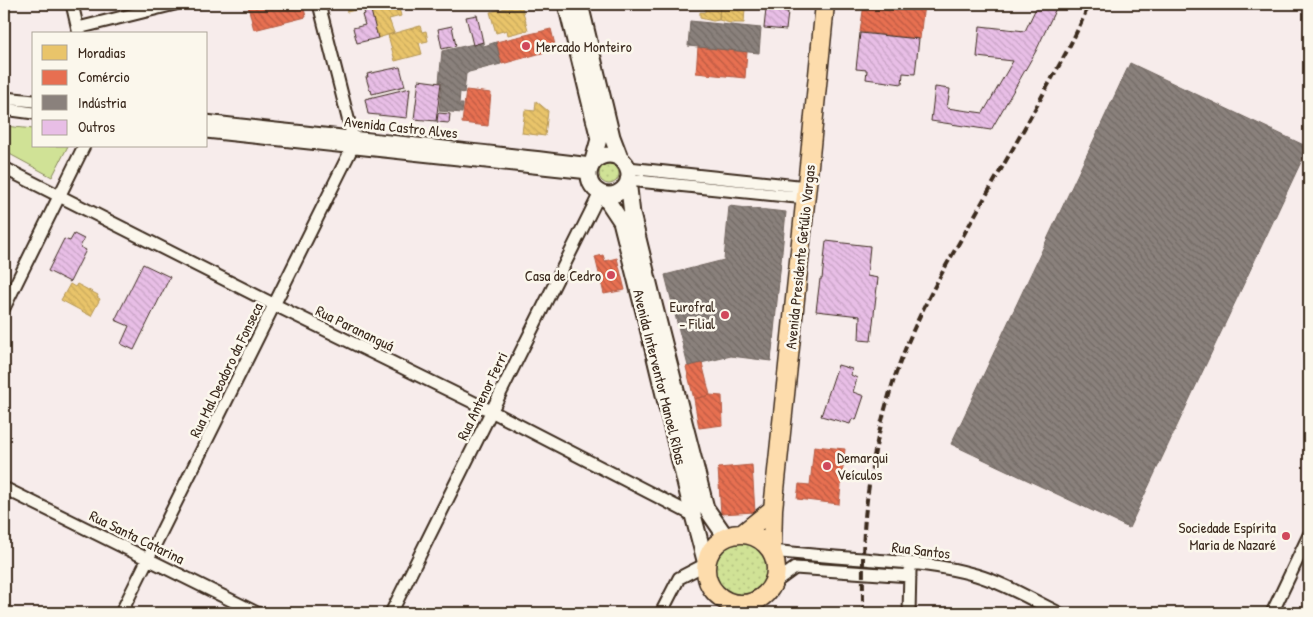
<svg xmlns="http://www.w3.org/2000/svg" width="1313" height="617" font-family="'Patrick Hand',sans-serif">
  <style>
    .grass { fill: url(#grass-dots); stroke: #86865a }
    .park { fill: #d0e296; stroke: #86865a }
    .homes { fill: url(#homes-back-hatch); stroke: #b59653 }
    .shops { fill: url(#shops-back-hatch); stroke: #b35a42 }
    .industry { fill: url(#industry-back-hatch); stroke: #726760 }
    .building { fill: url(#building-back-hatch); stroke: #3b2a1e }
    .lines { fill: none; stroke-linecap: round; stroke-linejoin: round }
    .street-casing { stroke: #3b2a1e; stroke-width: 15 }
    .secondary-casing { stroke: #3b2a1e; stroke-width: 19 }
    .primary-casing { stroke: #3b2a1e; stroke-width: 21 }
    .street { stroke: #fbf7ec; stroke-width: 11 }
    .secondary { stroke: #fbf7ec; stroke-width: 15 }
    .primary { stroke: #fddcac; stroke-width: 18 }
    .rail { stroke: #3b2a1e; stroke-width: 4; stroke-dasharray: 8 4; stroke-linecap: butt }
    .poi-dot { fill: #d1495b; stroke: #fbf7ec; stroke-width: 2 }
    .labels { text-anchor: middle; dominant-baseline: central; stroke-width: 5; stroke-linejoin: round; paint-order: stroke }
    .poi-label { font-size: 15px; fill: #3b2a1e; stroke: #fbf7ec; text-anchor: end }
    .street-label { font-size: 15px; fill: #3b2a1e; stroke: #fbf7ec }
  </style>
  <defs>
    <pattern id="grass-dots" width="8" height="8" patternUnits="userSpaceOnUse" patternTransform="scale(1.25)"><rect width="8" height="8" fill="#d0e296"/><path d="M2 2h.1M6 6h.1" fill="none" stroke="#b4c281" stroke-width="1.8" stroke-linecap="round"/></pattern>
    <pattern id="homes-back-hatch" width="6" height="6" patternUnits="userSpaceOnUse" patternTransform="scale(1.25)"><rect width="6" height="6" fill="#e9c46a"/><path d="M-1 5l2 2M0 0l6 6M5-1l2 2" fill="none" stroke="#c9a95b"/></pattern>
    <pattern id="shops-back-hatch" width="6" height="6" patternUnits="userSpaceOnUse" patternTransform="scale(1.25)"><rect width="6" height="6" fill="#e76f51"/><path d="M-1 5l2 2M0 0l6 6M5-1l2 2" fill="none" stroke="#bc5b43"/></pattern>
    <pattern id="industry-back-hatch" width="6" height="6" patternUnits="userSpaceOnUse" patternTransform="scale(1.25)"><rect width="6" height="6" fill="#8a817c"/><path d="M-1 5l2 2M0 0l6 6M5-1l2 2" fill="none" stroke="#726a65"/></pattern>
    <pattern id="building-back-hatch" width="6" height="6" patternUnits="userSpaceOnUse" patternTransform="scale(1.25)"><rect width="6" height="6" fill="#e8bee6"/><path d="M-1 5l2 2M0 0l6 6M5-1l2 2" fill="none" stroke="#c8a3c5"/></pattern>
  </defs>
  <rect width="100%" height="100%" fill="#f7eceb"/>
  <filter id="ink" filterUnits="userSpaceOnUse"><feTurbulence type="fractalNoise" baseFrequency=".02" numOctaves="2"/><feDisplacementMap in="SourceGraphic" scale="10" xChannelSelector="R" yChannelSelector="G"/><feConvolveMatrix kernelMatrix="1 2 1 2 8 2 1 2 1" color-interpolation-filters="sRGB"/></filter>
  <g filter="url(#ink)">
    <path class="grass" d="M599 174a10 10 0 1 1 20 0a10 10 0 1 1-20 0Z
      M715 569a26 26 0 1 1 52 0a26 26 0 1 1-52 0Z"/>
    <path class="park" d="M4 126 34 129V146H68L52 177 4 151Z"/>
    <path class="homes" d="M345 4H366L367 7 347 12Z
      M369 4H398L401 16 389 19 394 33 378 38Z
      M521 4 528 30 508 35 507 30 496 33 490 12Z
      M706 4H720L719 20 713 21 700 18V12H705Z
      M720 4H749V9L745 8 744 23H730L719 20Z
      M420 26 422 32 426 31 428 41 419 43 422 54 395 61 388 35Z
      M536 101 548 111 545 136 522 133 525 110 535 111Z
      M70 284 75 287 77 284 98 295 97 297 100 299 91 316 61 300Z"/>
    <path class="shops" d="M257 4H303L306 17 254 30 248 6Z
      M775 4H799V6Z
      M864 4H924L920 39 860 32Z
      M551 29 556 49 502 64 496 42Z
      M698 47 747 52 745 78 696 73Z
      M466 90 491 93 488 126 462 123Z
      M603 255 605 261 617 258 625 290 604 294 595 257Z
      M702 363 710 395 694 399 686 367Z
      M710 395 722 396 723 425 699 428 694 399Z
      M814 446 845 449 839 504 797 499 799 484 810 485Z
      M752 465 755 512 721 514 718 468Z"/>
    <path class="industry" d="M690 21 761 28 759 53 688 46Z
      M483 42 484 46 496 42 501 64 469 72 466 74 464 93 460 92 459 104H463L462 113 439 111 442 82H439L442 51Z
      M1130 63 1308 147 1129 528 951 444Z
      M729 206 786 212 771 361 731 356 688 366 665 275 724 260Z"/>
    <path class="building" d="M1038 4H1058L1036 51 991 130 931 121 935 87 950 89 947 108 983 113 1013 61 977 57 980 26 1025 31Z
      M370 7 378 38 357 43 353 28 365 25 362 15 365 14 363 9Z
      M766 9 788 12 786 30 764 28Z
      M477 15 483 42 473 45 466 17Z
      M452 26 456 46 442 49 438 29Z
      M860 33 919 39 915 74 903 73 902 84 866 79 867 70 856 69Z
      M400 67 405 86 372 94 371 90 370 91 366 77H368L367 74Z
      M419 80 441 83 436 121 414 119Z
      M410 88 407 118 368 114 365 99Z
      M438 113 450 114 449 123 437 122Z
      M74 234 84 239 80 247 86 250 70 282 48 271 64 239 70 241Z
      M826 241 870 246 867 276 878 278 871 341 859 340 860 316 816 311 820 279H822Z
      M143 264 170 277 134 350 121 344 129 326 115 320Z
      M838 365 852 369 851 375 857 378 853 392 864 396 856 420 852 419 850 424 821 416Z"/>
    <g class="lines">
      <defs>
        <path id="street" d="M72 4 79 34
          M78 28 175 4
          M4 98 34 101
          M4 109 34 113
          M206 121C335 136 463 148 592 164
          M206 132 589 173
          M4 168 275 305 491 411 693 515
          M628 168 807 187
          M628 180 806 198
          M4 308 84 146
          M4 488 257 613
          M772 551C802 554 832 557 863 559 902 562 937 564 976 575 1004 583 1032 600 1059 613
          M773 584 795 568 910 576
          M121 613 352 148 353 138 319 4
          M391 613 600 193
          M661 613 679 578 706 564
          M909 613 910 570
          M1272 613 1309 535"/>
        <path id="secondary" d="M566 4 599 139 592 164
          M580 4 612 137 620 158
          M589 175a20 20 0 1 1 40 0a20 20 0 1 1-40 0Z
          M628 180 632 214 655 308 706 508 726 537
          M603 194 621 221 644 312 693 515 706 564"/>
        <path id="primary" d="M706 569a35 35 0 1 1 70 0a35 35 0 1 1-70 0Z
          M742 534 773 509
          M772 551 773 509 810 156 825 4"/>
      </defs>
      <use href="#street" class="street-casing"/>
      <use href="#secondary" class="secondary-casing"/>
      <use href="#primary" class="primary-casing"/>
      <use href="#street" class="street"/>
      <use href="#secondary" class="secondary"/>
      <use href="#primary" class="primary"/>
      <path class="rail" d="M863 613C863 579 862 541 866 508 872 455 886 395 906 347 922 308 942 272 963 236 989 190 1016 144 1041 98 1058 67 1076 37 1089 4"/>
    </g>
  </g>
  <g class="poi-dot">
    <circle cx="526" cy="46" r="5"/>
    <circle cx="611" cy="275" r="5"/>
    <circle cx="725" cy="315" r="5"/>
    <circle cx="827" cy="466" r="5"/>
    <circle cx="1286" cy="536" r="5"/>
  </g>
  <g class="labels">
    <g class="poi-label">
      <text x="536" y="46" text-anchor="start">Mercado Monteiro</text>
      <text x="601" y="275">Casa de Cedro</text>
      <text x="715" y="306">Eurofral<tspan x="715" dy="17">- Filial</tspan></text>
      <text x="837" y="457" text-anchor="start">Demarqui<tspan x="837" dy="17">Veículos</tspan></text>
      <text x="1276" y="527">Sociedade Espírita<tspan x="1276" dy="17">Maria de Nazaré</tspan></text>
    </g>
    <g class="street-label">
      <text transform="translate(401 127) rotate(6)">Avenida Castro Alves</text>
      <text transform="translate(800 257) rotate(-84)">Avenida Presidente Getúlio Vargas</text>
      <text transform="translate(355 328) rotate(26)">Rua Parananguá</text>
      <text transform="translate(226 370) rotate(-64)">Rua Mal Deodoro da Fonseca</text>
      <text transform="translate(660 377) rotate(76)">Avenida Interventor Manoel Ribas</text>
      <text transform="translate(482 396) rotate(-64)">Rua Antenor Ferri</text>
      <text transform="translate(137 537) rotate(26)">Rua Santa Catarina</text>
      <text transform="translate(921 550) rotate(7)">Rua Santos</text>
    </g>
  </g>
  <rect width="1313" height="617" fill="none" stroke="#fbf7ec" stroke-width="20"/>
  <rect x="10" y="10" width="1293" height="597" fill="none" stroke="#3b2a1e" stroke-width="2" filter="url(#ink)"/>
  <rect x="32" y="32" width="175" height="115" fill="#fbf7ec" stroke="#aea59a"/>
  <rect x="42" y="45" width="25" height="15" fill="#e9c46a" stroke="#aea59a"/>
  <text x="78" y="58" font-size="15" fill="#3b2a1e">Moradias</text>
  <rect x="42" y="70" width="25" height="15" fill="#e76f51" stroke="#aea59a"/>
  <text x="78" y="82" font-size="15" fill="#3b2a1e">Comércio</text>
  <rect x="42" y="95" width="25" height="15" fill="#8a817c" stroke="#aea59a"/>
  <text x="78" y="108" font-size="15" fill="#3b2a1e">Indústria</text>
  <rect x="42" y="120" width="25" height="15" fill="#e8bee6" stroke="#aea59a"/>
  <text x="78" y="132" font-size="15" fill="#3b2a1e">Outros</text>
</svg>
